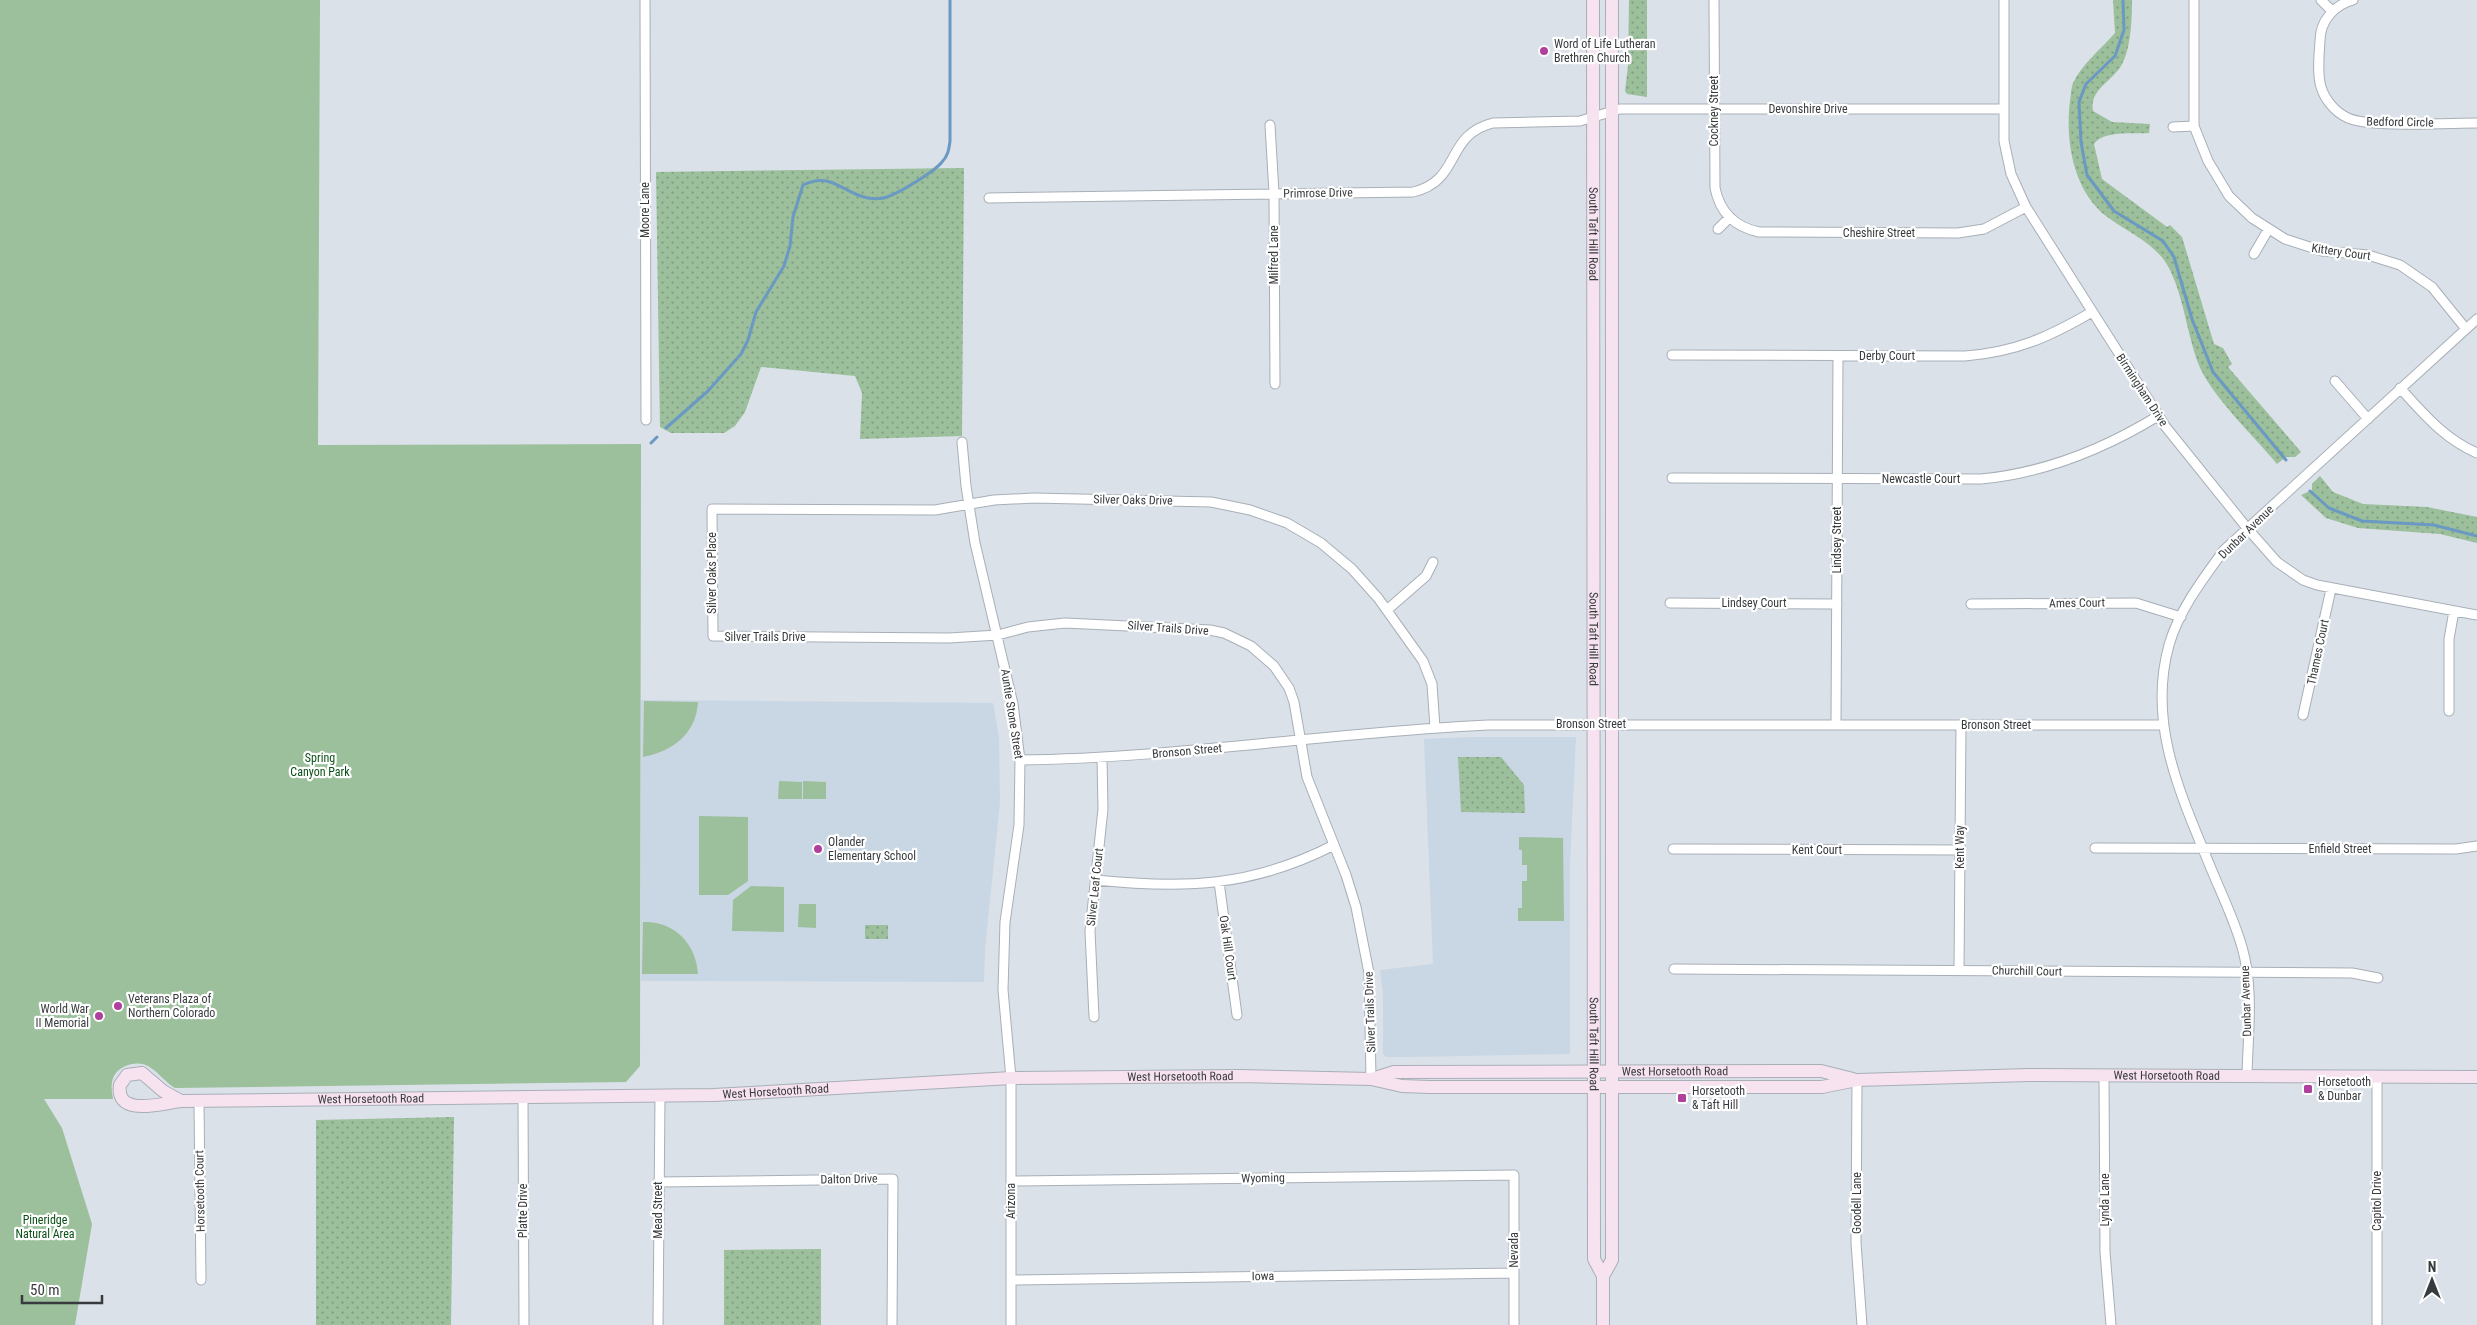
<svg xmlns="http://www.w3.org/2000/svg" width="2477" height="1325" font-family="'Roboto Condensed',sans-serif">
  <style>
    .built { fill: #c9d6e3 }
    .grass { fill: url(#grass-dots) }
    .park { fill: #9cbf9c }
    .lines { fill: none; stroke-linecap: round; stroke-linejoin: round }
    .stream { stroke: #6a99c3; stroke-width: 3 }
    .street-casing { stroke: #a8afb7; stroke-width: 11 }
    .secondary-casing { stroke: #a8afb7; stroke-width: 14 }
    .street { stroke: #fff; stroke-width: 9 }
    .secondary { stroke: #f7e2f0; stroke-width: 12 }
    .poi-dot { fill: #af409d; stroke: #fff; stroke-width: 2 }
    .labels { text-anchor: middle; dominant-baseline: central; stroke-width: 4.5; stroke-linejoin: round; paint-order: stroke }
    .poi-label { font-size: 12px; fill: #383b3e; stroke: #fff; text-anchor: start }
    .street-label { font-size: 12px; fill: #383b3e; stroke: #fff }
    .park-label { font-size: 12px; fill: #094f15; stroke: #fff }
  </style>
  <defs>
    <pattern id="grass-dots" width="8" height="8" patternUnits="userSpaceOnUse" patternTransform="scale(1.25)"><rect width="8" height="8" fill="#9cbf9c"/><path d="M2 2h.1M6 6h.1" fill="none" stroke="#809c81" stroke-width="1.8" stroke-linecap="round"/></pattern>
  </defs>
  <rect width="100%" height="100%" fill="#dae1e9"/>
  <path class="built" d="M641 700 993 703 999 738 1000 802 985 949 984 982 641 981Z
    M1469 737H1576L1570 863V1054L1409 1057H1386L1383 1054V995L1380 970 1433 964 1424 739Z"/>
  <path class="grass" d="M1629 0H1647V97L1627 94 1625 91 1628 66Z
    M2113 0H2132C2132 18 2131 50 2121 66 2112 81 2089 90 2093 111L2112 122 2150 124 2149 133C2134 134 2103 130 2094 144L2102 179 2167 227 2170 225 2182 237 2214 344 2223 348 2232 364 2228 367 2301 452 2295 457H2286L2277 464C2254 436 2211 396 2198 363 2187 333 2184 300 2171 272 2158 243 2129 234 2106 216 2073 190 2065 140 2070 101 2071 95 2071 88 2073 83 2082 64 2101 49 2115 33Z
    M964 168 962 436 860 439 862 393 855 376 761 367 745 412 735 426 724 433H671L660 427 656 172Z
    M2320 476 2333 492 2363 504 2427 507 2477 517V543L2440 534 2358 528 2326 518 2301 495 2312 490V484Z
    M1458 757H1501L1524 785 1525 813 1461 812Z
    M865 925H888V939H865Z
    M454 1117 451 1325H316V1120Z
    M821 1249V1325H724V1250Z"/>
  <path class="park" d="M0 0H320L318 445 641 444 640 1066 626 1082 175 1088C165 1082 160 1074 151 1068 140 1059 120 1064 114 1076 110 1084 112 1092 113 1099H44L62 1128 92 1224 75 1325H0Z
    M644 701 698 702C696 734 673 751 643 757Z
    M779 781 802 782V799H778Z
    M803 781 826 782V799H803Z
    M699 816 748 817V881L728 895H699Z
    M1519 837 1563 838 1564 921H1518V908H1522V881H1527V865H1522V850H1519Z
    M751 886 784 887V932L732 931 733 900Z
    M799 904H816V928L798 927Z
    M643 922C675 921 696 944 698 974H642Z"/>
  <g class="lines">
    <path class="stream" d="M2123 0 2124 30 2115 56 2086 84 2079 102 2081 142 2087 175 2114 211 2163 241 2174 257 2192 319 2213 372 2286 460
      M666 428 708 391 741 354 748 340 756 312 784 266 790 246 793 217 803 185C832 171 842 193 868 198 873 199 882 199 887 197 899 193 934 172 942 162 948 156 949 149 950 141V0
      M651 443 657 437
      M2310 491 2329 508 2362 521 2434 525 2477 536"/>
    <defs>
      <path id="street" d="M645 0 646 420
        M1714 0 1715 188C1720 213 1735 227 1759 232L1958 233 1984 229 2026 207
        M2004 0V141L2011 174 2026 207 2165 426 2247 528 2277 562 2303 580 2317 585 2477 615
        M2194 0V126L2208 161 2229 196 2252 218 2285 239 2322 251 2368 255 2400 265 2432 287 2466 329
        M2321 0 2332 11
        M2353 0C2334 5 2320 21 2320 41 2319 56 2317 73 2321 87 2325 100 2335 112 2348 118 2370 128 2449 123 2477 123
        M1270 125 1274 193 1275 384
        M2173 127 2194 126
        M989 198 1413 192C1462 181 1444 135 1493 123L1580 121 1620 109H2004
        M1718 229 1729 218
        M2254 254 2268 230
        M1672 355 1965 356C2016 352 2049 337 2092 312
        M2335 381 2368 419
        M2400 388C2423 413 2444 439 2477 453
        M962 442 966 486 975 543 1013 704 1020 760 1019 825 1005 922 1003 990 1011 1078V1325
        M1672 478 1981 479C2045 473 2104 449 2158 416
        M1670 603 1837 604
        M1971 604 2136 603 2181 617
        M1387 610 1426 576 1433 562
        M2449 711V639L2454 611
        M2303 715 2331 589
        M1836 725 1838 356
        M1020 760C1177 758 1332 732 1488 725H2163
        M2095 848 2456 849 2477 846
        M1673 849 1960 850
        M1095 880C1185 889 1252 887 1334 845
        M1219 882 1237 1015
        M1674 969 2352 973 2378 978
        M1959 970 1961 725
        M1094 1017 1090 931 1103 809 1102 758
        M2104 1075 2105 1252 2111 1325
        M2247 1075C2248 1033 2254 988 2242 947 2234 919 2221 893 2210 866 2181 795 2147 724 2169 645 2179 610 2203 579 2224 550L2477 319
        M2377 1076V1325
        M1371 1079 1369 973 1356 907 1346 875 1307 777 1294 702 1289 688 1274 666 1251 646 1224 633 1210 630 1065 623 1028 627 998 635 949 638 713 636 712 509 935 510 994 500 1034 498 1211 502 1250 510 1287 523 1321 543 1352 569 1378 598 1423 661 1432 684 1435 728
        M1857 1080 1856 1243 1862 1325
        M523 1097 524 1325
        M199 1102 201 1280
        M1011 1181 1514 1175V1325
        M658 1182 893 1179 892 1325
        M1011 1280 1514 1273
        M658 1325 660 1096"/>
      <g id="secondary">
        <path id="s1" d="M1593 0 1594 1259 1603 1276"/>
        <path id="s2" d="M1372 1079 1394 1072 1821 1071 1853 1079"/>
        <path id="s3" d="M181 1101 163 1091 142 1073 127 1075 120 1085C115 1118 163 1103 181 1101L714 1095 1011 1078 1239 1076 1371 1079 1402 1086 1429 1087H1822L1857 1080 2029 1075 2477 1077"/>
        <path d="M1603 1325V1276L1612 1260V0"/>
      </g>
    </defs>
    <use href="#street" class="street-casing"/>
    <use href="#secondary" class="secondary-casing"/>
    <use href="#street" class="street"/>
    <use href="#secondary" class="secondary"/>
  </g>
  <g class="poi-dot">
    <circle cx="1544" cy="51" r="5"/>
    <circle cx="818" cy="849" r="5"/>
    <circle cx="118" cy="1006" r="5"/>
    <circle cx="99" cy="1016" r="5"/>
    <rect x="2303" y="1084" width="10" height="10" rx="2.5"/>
    <rect x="1677" y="1093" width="10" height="10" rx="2.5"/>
  </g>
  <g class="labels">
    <g class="poi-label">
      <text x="1554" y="44">Word of Life Lutheran<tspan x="1554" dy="14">Brethren Church</tspan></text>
      <text x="828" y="842">Olander<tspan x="828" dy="14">Elementary School</tspan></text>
      <text x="128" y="999">Veterans Plaza of<tspan x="128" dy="14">Northern Colorado</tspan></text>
      <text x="89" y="1009" text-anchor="end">World War<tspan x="89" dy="14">II Memorial</tspan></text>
      <text x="2318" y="1082">Horsetooth<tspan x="2318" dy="14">&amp; Dunbar</tspan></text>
      <text x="1692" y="1091">Horsetooth<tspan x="1692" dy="14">&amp; Taft Hill</tspan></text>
    </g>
    <g class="street-label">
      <text x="1808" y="109">Devonshire Drive</text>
      <text transform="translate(1714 111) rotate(-90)">Cockney Street</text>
      <text transform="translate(2400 122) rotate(1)">Bedford Circle</text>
      <text transform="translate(1318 193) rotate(-1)">Primrose Drive</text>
      <text transform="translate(645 210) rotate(-90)">Moore Lane</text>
      <text x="1879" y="233">Cheshire Street</text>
      <text stroke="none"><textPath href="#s1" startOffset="234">South Taft Hill Road</textPath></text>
      <text transform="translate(2341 252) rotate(8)">Kittery Court</text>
      <text transform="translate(1274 255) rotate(-90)">Milfred Lane</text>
      <text x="1887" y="356">Derby Court</text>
      <text transform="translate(2142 390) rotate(57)">Birmingham Drive</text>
      <text x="1921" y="479">Newcastle Court</text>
      <text transform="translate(1133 500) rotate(1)">Silver Oaks Drive</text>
      <text transform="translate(2246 532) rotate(-44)">Dunbar Avenue</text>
      <text transform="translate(1837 540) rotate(-90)">Lindsey Street</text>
      <text transform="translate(712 573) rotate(-90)">Silver Oaks Place</text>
      <text x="1754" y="603">Lindsey Court</text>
      <text transform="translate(2077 603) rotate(-1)">Ames Court</text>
      <text transform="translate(1168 628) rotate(4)">Silver Trails Drive</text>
      <text x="765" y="637">Silver Trails Drive</text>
      <text stroke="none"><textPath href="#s1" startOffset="639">South Taft Hill Road</textPath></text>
      <text transform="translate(2318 652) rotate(-78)">Thames Court</text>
      <text transform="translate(1012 714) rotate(81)">Auntie Stone Street</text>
      <text x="1591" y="724">Bronson Street</text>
      <text x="1996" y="725">Bronson Street</text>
      <text transform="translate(1187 751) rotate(-5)">Bronson Street</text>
      <text transform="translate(1960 847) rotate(-90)">Kent Way</text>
      <text x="2340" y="849">Enfield Street</text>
      <text x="1817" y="850">Kent Court</text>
      <text transform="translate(1095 887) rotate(-84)">Silver Leaf Court</text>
      <text transform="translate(1228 948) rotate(82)">Oak Hill Court</text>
      <text transform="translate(2027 971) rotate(1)">Churchill Court</text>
      <text transform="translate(2246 1001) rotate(-92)">Dunbar Avenue</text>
      <text transform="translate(1370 1012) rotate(-92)">Silver Trails Drive</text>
      <text stroke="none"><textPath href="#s1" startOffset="1044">South Taft Hill Road</textPath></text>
      <text stroke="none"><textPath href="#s2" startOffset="304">West Horsetooth Road</textPath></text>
      <text stroke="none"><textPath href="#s3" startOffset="2139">West Horsetooth Road</textPath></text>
      <text stroke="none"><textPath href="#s3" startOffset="1151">West Horsetooth Road</textPath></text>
      <text stroke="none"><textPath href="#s3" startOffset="746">West Horsetooth Road</textPath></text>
      <text stroke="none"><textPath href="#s3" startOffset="341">West Horsetooth Road</textPath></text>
      <text transform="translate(1263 1178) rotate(-1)">Wyoming</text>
      <text transform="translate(849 1179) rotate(-1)">Dalton Drive</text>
      <text transform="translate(200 1191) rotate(-91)">Horsetooth Court</text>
      <text transform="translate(2105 1200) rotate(-90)">Lynda Lane</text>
      <text transform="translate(1011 1201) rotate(-90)">Arizona</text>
      <text transform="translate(2377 1201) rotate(-90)">Capitol Drive</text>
      <text transform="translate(1857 1203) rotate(-90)">Goodell Lane</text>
      <text transform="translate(658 1210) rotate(-90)">Mead Street</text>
      <text transform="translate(523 1211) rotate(-90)">Platte Drive</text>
      <text transform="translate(1514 1250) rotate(-90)">Nevada</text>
      <text transform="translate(1263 1276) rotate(-1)">Iowa</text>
    </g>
    <g class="park-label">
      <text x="320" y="758">Spring<tspan x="320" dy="14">Canyon Park</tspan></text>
      <text x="45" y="1220">Pineridge<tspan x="45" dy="14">Natural Area</tspan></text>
    </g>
  </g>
  <g transform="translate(2432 1280)" stroke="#ffffff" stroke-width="4" paint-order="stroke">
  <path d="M0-4L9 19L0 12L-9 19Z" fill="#383b3e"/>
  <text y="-8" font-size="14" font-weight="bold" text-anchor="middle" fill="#383b3e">N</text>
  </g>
  <path d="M22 1295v8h80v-8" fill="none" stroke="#383b3e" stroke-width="2.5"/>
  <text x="30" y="1295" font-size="15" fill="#383b3e" stroke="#ffffff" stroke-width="4" paint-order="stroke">50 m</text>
</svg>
